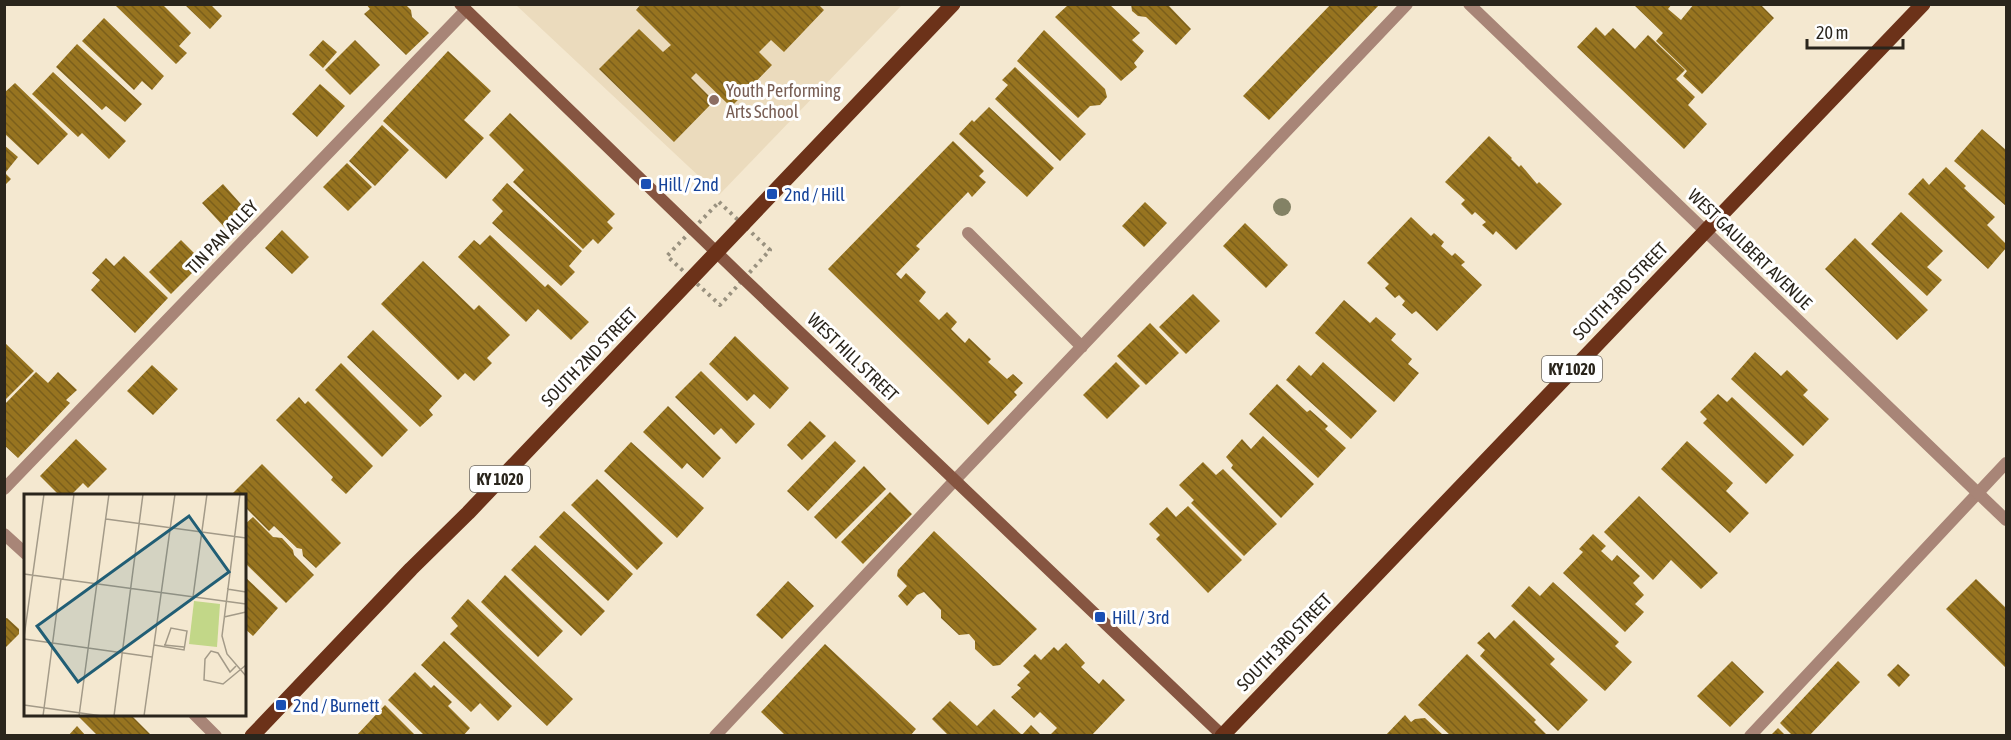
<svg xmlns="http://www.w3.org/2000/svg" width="2011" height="740" font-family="'Asap Condensed',sans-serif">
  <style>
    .built { fill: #ebdbbd }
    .building { fill: url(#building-back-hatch) }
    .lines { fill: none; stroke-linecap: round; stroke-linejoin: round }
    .path { stroke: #99917f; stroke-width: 4; stroke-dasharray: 3 4.5; stroke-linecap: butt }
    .lane { stroke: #a88577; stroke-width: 12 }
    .street { stroke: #a88577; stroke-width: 12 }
    .secondary { stroke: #865541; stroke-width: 12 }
    .primary { stroke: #6c3219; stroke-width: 15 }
    .tree { fill: #838265 }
    .education-dot { fill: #8d6e63; stroke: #fff; stroke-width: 2 }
    .transit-dot { fill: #1a4fb4; stroke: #fff; stroke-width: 2 }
    .labels { text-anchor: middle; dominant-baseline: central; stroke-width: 6; stroke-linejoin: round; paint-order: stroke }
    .shield { fill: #fff; stroke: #6a6660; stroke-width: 1.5 }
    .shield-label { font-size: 16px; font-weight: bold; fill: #2a251c }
    .education-label { font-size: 18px; fill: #785e54; stroke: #fff; text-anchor: start }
    .transit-label { font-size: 18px; fill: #164399; stroke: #fff; text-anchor: start }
    .street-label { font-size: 18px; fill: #2a251c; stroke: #fff }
    .inset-road { fill: none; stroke: #a39a88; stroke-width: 1.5 }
    .view { fill: #215e75; fill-opacity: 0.15; stroke: #215e75; stroke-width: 3 }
    .inset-edge { fill: none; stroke: #2a251c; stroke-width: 3 }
  </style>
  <defs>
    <pattern id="building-back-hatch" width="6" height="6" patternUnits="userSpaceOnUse" patternTransform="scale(1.5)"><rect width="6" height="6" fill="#977420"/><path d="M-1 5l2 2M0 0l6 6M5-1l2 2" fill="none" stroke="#7b5f1b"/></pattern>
  </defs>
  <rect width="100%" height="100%" fill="#f4e8d0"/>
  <path class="built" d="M516 5H902L719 195Z"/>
  <path class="building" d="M117 4H162L191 33 179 46 187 53 176 64 116 6Z
    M184 4H213L212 6 222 16 210 29Z
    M366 4H405L411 10 412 17 429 33 406 55 364 14 370 9Z
    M641 4H818L824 10 784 52 771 40 759 52 772 65 731 107 696 73 691 78 714 101 674 142 599 69 639 29 663 52 671 45 636 10Z
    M1131 4H1170L1169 6 1191 29 1176 45 1146 17 1138 16 1132 11Z
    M1331 4H1380L1269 120 1243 96Z
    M1633 4H1672L1668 9 1681 20 1694 4H1760L1774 18 1702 94 1683 76 1687 71 1656 41 1663 33Z
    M1068 5H1110L1140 33 1132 40 1144 51 1134 63 1137 67 1121 81 1055 17Z
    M104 18 164 76 152 90 142 81 134 90 82 41Z
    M1596 27 1605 36 1613 28 1635 49 1648 35 1685 70 1676 79 1695 97 1688 105 1707 124 1684 149 1577 47Z
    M1044 30 1105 89 1107 97 1100 105 1090 106 1078 118 1017 61Z
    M323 40 337 52 323 68 309 55Z
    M355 40 380 65 350 95 325 70Z
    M77 44 142 104 125 122 106 106 102 110 56 67Z
    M448 51 491 91 464 120 484 138 446 179 383 121Z
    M1015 67 1086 134 1060 161 995 99 1008 85 1002 80Z
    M53 72 126 141 109 159 82 133 78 137 32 94Z
    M15 83 68 134 38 165 4 133V93Z
    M320 84 345 106 317 137 292 114Z
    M989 107 1054 168 1027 197 959 134 972 120 974 122Z
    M510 113 615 214 607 222 613 228 598 244 593 239 583 249 513 182 524 170 489 135Z
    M382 125 409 150 375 186 349 161Z
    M1982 129 2006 150V206L1954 161Z
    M1489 136 1512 158 1511 159 1519 167 1521 165 1537 184 1539 182 1562 204 1516 250 1496 231 1493 235 1482 225 1486 222 1475 212 1472 215 1461 204 1465 200 1445 182Z
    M953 141 984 171 979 176 986 182 972 197 968 192 916 246 920 249 896 274 901 279 906 273 926 292 919 301 939 320 947 312 957 322 951 329 965 343 969 338 991 359 988 362 1007 379 1013 374 1023 383 1014 392 1017 395 988 425 828 269Z
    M4 145 18 157 5 173 11 179 4 186Z
    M347 163 372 187 348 211 323 187Z
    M1946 167 1966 186 1964 188 1995 217 1987 225 2006 244V248L1988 269 1908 194 1923 178 1929 185Z
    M507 183 582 251 569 266 575 272 561 286 492 223 503 211 492 200Z
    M223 184 247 211 227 230 202 203Z
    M1145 202 1167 223 1144 247 1122 226Z
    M1901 212 1943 251 1927 267 1942 280 1927 296 1871 244Z
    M1411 217 1431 236 1434 233 1444 242 1441 246 1452 256 1455 253 1465 262 1461 265 1482 285 1437 331 1416 311 1412 314 1402 305 1405 301 1399 295 1395 298 1385 288 1389 284 1367 263Z
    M1245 223 1288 265 1266 288 1223 246Z
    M282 230 309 257 292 274 265 248Z
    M490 235 545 287 548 284 589 322 571 340 538 309 526 322 458 257 474 240 480 245Z
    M1855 238 1928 310 1897 340 1825 269Z
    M181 240 203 262 171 294 149 272Z
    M124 256 168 298 135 333 91 290 100 280 92 273 106 258 114 266Z
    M423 261 474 310 479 305 510 335 487 358 492 363 474 381 465 373 458 380 381 304Z
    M1193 294 1220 321 1186 354 1159 327Z
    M1344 300 1370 323 1376 317 1396 334 1391 340 1412 359 1408 364 1419 373 1394 402 1315 333Z
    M1150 323 1179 353 1146 385 1117 356Z
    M373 330 442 396 429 410 433 415 420 427 347 357Z
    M735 336 789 388 770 409 754 394 747 401 709 364Z
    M4 342 34 371 4 401Z
    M1755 352 1781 376 1787 370 1808 390 1803 395 1829 419 1803 446 1731 379Z
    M1116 362 1140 386 1107 419 1083 395Z
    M1323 362 1377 411 1351 439 1286 380 1299 365 1311 376Z
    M341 363 408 430 382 457 315 390Z
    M152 365 178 389 153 415 127 391Z
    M701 371 755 424 736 444 721 428 714 435 675 397Z
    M36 372 48 383 58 372 77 390 66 400 70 403 18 458 4 445V405Z
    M1277 384 1307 412 1310 410 1328 426 1325 429 1346 448 1318 478 1249 414Z
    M1718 394 1727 402 1732 397 1794 455 1766 484 1703 423 1707 419 1700 412Z
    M299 397 305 404 308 401 373 466 346 494 331 480 333 477 276 420Z
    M668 406 721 458 703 478 687 463 682 469 643 432Z
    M810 421 826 436 802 460 787 445Z
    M1263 436 1314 484 1281 518 1231 468 1233 465 1226 457 1242 439 1251 449Z
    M76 439 107 469 88 488 83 483 70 496H60L40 476Z
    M835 441 856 461 808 511 787 491Z
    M1687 441 1733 483 1726 491 1749 513 1730 533 1661 469Z
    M631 442 704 508 677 538 604 471Z
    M1203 462 1216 475 1223 469 1277 524 1244 556 1191 503 1194 500 1179 485Z
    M262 464 341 543 316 568 303 556 302 549 297 548 274 526 269 531 244 506V496L232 494Z
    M864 466 886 489 836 539 814 517Z
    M597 479 663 543 637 570 571 505Z
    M890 492 912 514 863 564 841 542Z
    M1639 496 1718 573 1701 589 1671 560 1653 580 1604 532Z
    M1188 506 1242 560 1208 593 1156 539 1160 535 1149 524 1167 507 1176 517Z
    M564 511 633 574 608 601 539 537Z
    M253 517 273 537 282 538 293 550 294 555 314 575 286 603 244 562V525Z
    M934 531 1037 629 1000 665 993 666 975 649V641L969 634 959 635 941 618V610L924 592 917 595 907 606 898 596 907 586 897 576 898 570Z
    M1593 534 1606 546 1601 551 1612 561 1617 555 1640 576 1633 583 1644 595 1635 604 1644 612 1625 632 1563 573 1583 552 1579 549Z
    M535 545 605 611 581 636 511 570Z
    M505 575 563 631 538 657 481 602Z
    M244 576 278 608 253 636 244 628Z
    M1976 579 2006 608V668L1946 609Z
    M788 581 814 606 782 639 756 615Z
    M1553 582 1619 642 1615 646 1632 662 1605 691 1511 606 1529 586 1540 596Z
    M468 599 573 699 547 726 450 634 458 626 451 618Z
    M7 618 19 629V634L4 649V619Z
    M1514 620 1555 659 1550 664 1588 700 1558 731 1480 656 1485 650 1477 643 1489 632 1495 639Z
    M444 641 512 706 498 721 480 703 471 712 421 665Z
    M1066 643 1085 663 1081 667 1099 684 1103 679 1125 700 1091 736H1052L1051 734 1057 728 1040 712 1034 718 1011 697 1021 688 1017 685 1030 672 1023 666 1035 654 1041 660 1054 647 1058 651Z
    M825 644 916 729 910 736H782L784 734 761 712Z
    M1467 654 1536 720 1534 722 1548 736H1451L1418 705Z
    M1732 661 1764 692 1730 727 1697 696Z
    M1838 661 1860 682 1809 736H1793L1780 723Z
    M1898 664 1910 675 1899 687 1887 675Z
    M415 672 431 688 434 685 452 702 448 706 470 728 463 736H425L388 700Z
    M950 701 977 726 994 709 1022 735 1031 725 1042 736H949L932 719Z
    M385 705 416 736H356Z
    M76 714H130L152 736H98Z
    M1405 715 1411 722 1415 719 1425 718 1444 736H1385Z
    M77 726 86 736H68Z
    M1778 728 1786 736H1770Z"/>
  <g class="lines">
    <path class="path" d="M719 202 770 250 720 305 667 256Z"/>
    <path class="lane" d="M968 233 1082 347
      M4 489 466 10
      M715 736 956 479 1407 4
      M1750 736 2006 463"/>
    <path class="street" d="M1469 4 2006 520
      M4 534 26 554
      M194 714 216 736"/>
    <path class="secondary" d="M460 4 744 279 1223 736"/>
    <path class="primary" d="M252 736 411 569 468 513 953 4
      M1222 736 1923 4"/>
  </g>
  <circle class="tree" cx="1282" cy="207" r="9"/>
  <circle class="education-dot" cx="714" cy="100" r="6"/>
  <g class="transit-dot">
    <rect x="640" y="178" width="12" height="12" rx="3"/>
    <rect x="766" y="188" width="12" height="12" rx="3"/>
    <rect x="1094" y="611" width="12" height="12" rx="3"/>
    <rect x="275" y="699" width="12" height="12" rx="3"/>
  </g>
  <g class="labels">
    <g class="shield">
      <rect x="1542" y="356" width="60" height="26" rx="4.5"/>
      <rect x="470" y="466" width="60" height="26" rx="4.5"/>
    </g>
    <g class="shield-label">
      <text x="1572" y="369">KY 1020</text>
      <text x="500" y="479">KY 1020</text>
    </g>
    <g class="education-label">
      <text x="726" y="90">Youth Performing<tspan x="726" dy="21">Arts School</tspan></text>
    </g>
    <g class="transit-label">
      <text x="658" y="184">Hill / 2nd</text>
      <text x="784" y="194">2nd / Hill</text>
      <text x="1112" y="617">Hill / 3rd</text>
      <text x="293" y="705">2nd / Burnett</text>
    </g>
    <g class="street-label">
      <text transform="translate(222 237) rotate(-46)">TIN PAN ALLEY</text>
      <text transform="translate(1750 249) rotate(44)">WEST GAULBERT AVENUE</text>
      <text transform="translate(1620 291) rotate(-46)">SOUTH 3RD STREET</text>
      <text transform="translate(589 357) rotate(-46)">SOUTH 2ND STREET</text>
      <text transform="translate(853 357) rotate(44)">WEST HILL STREET</text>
      <text transform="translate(1284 642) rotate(-46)">SOUTH 3RD STREET</text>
    </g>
  </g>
  <g transform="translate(24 494)">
    <rect width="222" height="222" fill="#f4e8d0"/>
    <path d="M170 107 196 110 193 153 165 150Z" fill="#c2d788"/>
    <path class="inset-road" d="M216 0 198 142 203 160 222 182M82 25 222 44M0 80 222 110M39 85 50 0M203 95 222 98M169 103 183 0M200 123 222 118M0 143 20 0M0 145 128 163M130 151 160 156 163 137 147 134 141 151M140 151 160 153M212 172 206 178 194 159 187 157 181 165 180 186 199 190 222 171M0 211 78 222M19 222 37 85M55 222 85 0M90 222 119 0M120 222 151 0"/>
    <path class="view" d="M165 22 205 78 54 188 13 132Z"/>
    <rect width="222" height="222" class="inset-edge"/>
  </g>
  <rect width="2011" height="740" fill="none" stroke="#2a251c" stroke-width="12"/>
  <path d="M1807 39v9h96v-9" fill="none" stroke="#2a251c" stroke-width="3"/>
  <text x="1816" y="39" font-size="18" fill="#2a251c" stroke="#ffffff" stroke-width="4.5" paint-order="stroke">20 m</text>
</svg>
